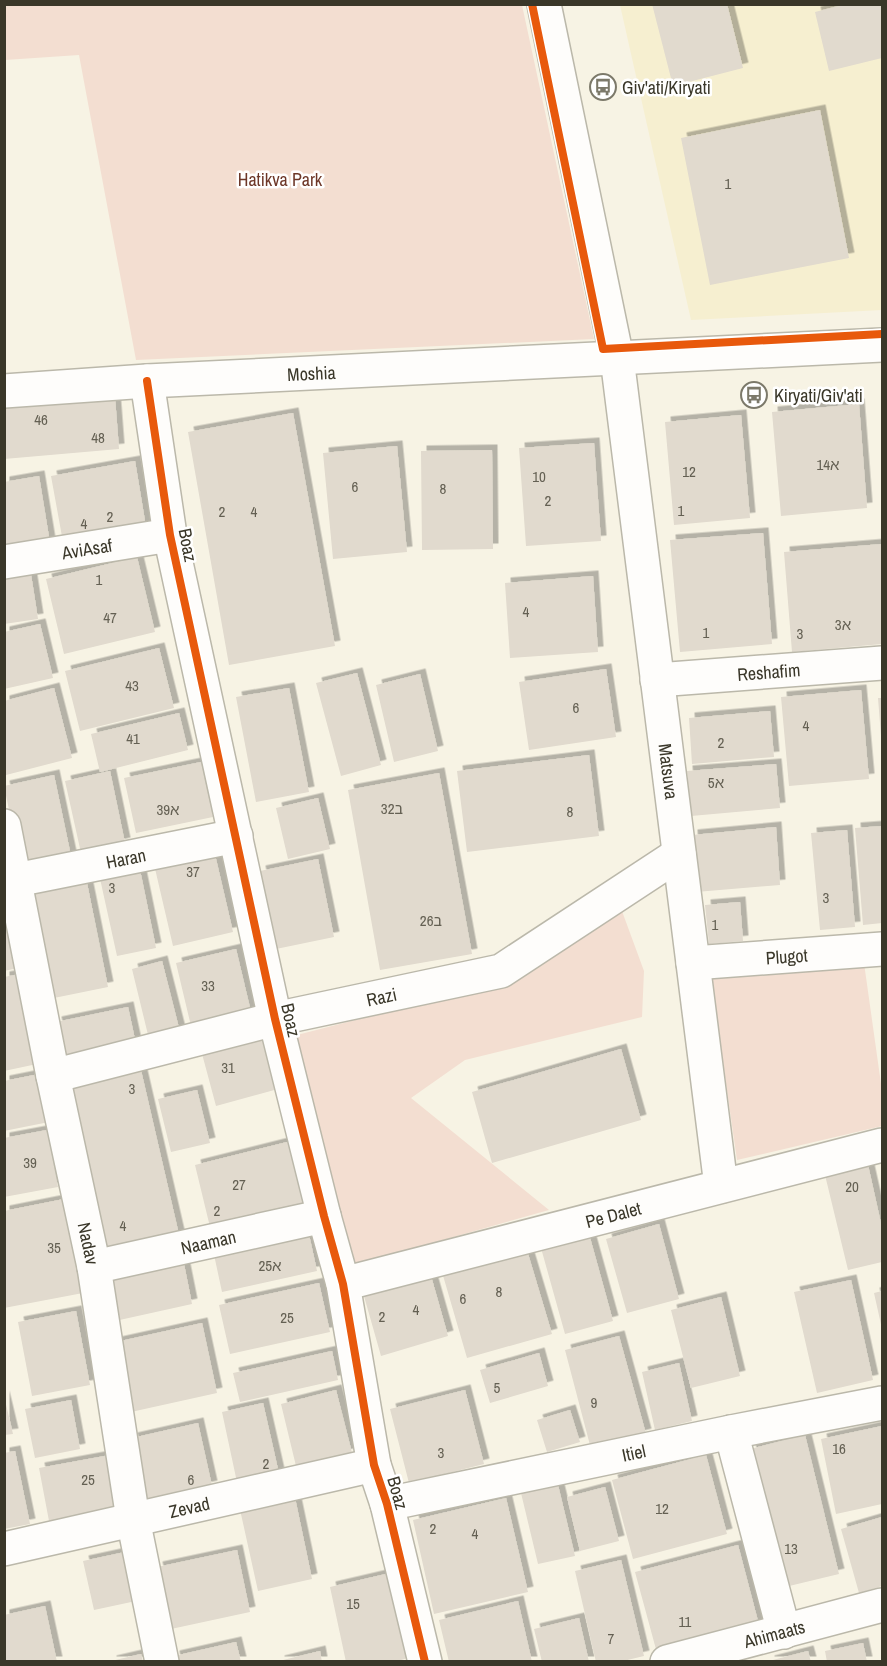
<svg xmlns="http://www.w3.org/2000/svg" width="887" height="1666" font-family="'Archivo Narrow','Noto Sans Hebrew',sans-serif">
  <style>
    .built { fill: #f6efd0 }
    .green { fill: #f3ded1 }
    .building { fill: #e1dace; filter: url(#shadow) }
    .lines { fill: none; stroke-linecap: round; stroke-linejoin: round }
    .minor-casing { stroke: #bbb8aa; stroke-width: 36 }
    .minor { stroke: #fefdfb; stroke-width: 33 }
    .cycleway-casing { stroke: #fff; stroke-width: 11 }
    .cycleway { stroke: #e8590c; stroke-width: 8 }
    .labels { text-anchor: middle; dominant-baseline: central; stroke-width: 5; stroke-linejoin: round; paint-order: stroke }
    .number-label { font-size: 15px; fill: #646053 }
    .poi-label { font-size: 18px; fill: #3a3729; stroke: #fff; text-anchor: start }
    .park-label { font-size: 18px; fill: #6d3728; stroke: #fff }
    .street-label { font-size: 18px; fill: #3a3729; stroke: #fff }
  </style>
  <defs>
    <filter id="shadow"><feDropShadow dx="5.5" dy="-5.5" stdDeviation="0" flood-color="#0004"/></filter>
  </defs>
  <rect width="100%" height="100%" fill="#f7f3e4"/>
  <path class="built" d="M620 5H882V310L691 320Z"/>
  <path class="green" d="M5 4 522 5 594 339 136 360 79 55 5 60Z
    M619 903 644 971 642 1017 465 1060 411 1098 549 1210 351 1266 293 1036 504 982Z
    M864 963 882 1091V1126L737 1160 711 979Z"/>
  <path class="building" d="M652 4H727L743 68 673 86Z
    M846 4H882V58L829 71 815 12Z
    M820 110 849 258 710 285 681 138Z
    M115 397 119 449 4 459V406Z
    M859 404 867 508 781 516 772 412Z
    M293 413 335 646 229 665 188 432Z
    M741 415 750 518 674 525 665 422Z
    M594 443 601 541 526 546 519 448Z
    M397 446 407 552 333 559 323 453Z
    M492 450 493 549 422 550 421 451Z
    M135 461 146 527 63 542 51 476Z
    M39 476 50 543 4 551V482Z
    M763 533 772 644 680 652 670 540Z
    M882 544V644L792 652 784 552Z
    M137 557 155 632 64 654 46 579Z
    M30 568 38 619 4 624V573Z
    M593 576 598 652 510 658 505 583Z
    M40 624 53 678 4 689V632Z
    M159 648 174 708 80 731 65 671Z
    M606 669 616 737 529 750 519 682Z
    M357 673 381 765 341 776 316 683Z
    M420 674 438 751 394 762 376 685Z
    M54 688 72 758 6 775 4 701Z
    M289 688 309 792 256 802 236 697Z
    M861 690 869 779 789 786 781 697Z
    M878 698H882V736H881Z
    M770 711 774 757 692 764 689 718Z
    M179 713 188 750 100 772 91 734Z
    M589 755 599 836 467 852 457 771Z
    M201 762 213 817 136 833 124 778Z
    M776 764 780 808 691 816 687 771Z
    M110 771 125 843 81 853 65 781Z
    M439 773 472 954 380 970 348 790Z
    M54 775 71 856 21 867 4 786Z
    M318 798 330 849 288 859 276 808Z
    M882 826V923L863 925 855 828Z
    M776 827 780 885 696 892 692 835Z
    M847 830 855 927 820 930 811 833Z
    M213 846 233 932 173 946 153 860Z
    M318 859 334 937 276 949 260 871Z
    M139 865 156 948 117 956 99 874Z
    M87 883 108 987 49 999 28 894Z
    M740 902 743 941 709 944 705 905Z
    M9 921 18 968 4 971V922Z
    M236 949 251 1012 191 1026 176 963Z
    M162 961 180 1032 149 1039 132 969Z
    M20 974 37 1064 4 1071V977Z
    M128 1007 136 1044 64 1059 56 1022Z
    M263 1034 278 1089 216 1106 201 1050Z
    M621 1049 641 1120 492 1163 472 1092Z
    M140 1066 180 1239 108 1256 68 1083Z
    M39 1074 49 1122 4 1131V1081Z
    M197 1090 210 1143 171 1152 158 1099Z
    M47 1130 58 1187 4 1197V1138Z
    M291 1141 306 1203 210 1227 195 1165Z
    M868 1165 882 1228V1262L848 1270 825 1175Z
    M64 1199 83 1293 4 1308V1211Z
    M659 1224 679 1299 627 1313 606 1239Z
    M308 1230 317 1271 222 1292 213 1250Z
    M589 1234 613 1321 565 1334 541 1248Z
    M526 1247 552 1334 467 1358 442 1272Z
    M183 1259 192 1304 115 1321 105 1276Z
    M429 1269 448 1336 381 1356 362 1289Z
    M851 1280 873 1380 817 1393 794 1292Z
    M319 1283 330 1332 230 1354 219 1305Z
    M882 1291V1329L874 1293Z
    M721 1297 740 1376 691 1388 671 1310Z
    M76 1311 90 1385 32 1396 18 1322Z
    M202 1323 217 1393 131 1412 116 1342Z
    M619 1336 646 1434 591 1449 565 1350Z
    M332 1351 338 1380 240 1402 233 1373Z
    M539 1353 548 1386 490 1403 480 1370Z
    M679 1363 692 1421 655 1430 642 1372Z
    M336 1390 352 1453 296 1466 281 1404Z
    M465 1390 484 1464 409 1483 390 1409Z
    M4 1396 13 1434 4 1435Z
    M71 1400 80 1449 35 1458 25 1409Z
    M263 1403 280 1478 238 1487 222 1412Z
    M570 1410 580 1442 547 1452 537 1420Z
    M198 1423 212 1486 146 1501 132 1438Z
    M882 1426V1504L836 1514 821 1439Z
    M805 1435 839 1574 785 1587 750 1449Z
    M15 1451 30 1524 4 1529V1453Z
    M110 1455 120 1507 49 1521 39 1468Z
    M706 1455 727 1534 633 1559 612 1480Z
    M558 1485 575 1556 538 1564 521 1493Z
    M605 1487 619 1541 580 1551 567 1497Z
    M294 1493 312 1579 258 1591 239 1505Z
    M506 1498 528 1592 434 1614 413 1520Z
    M882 1517V1586L859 1593 841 1529Z
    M738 1545 759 1625 657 1653 635 1572Z
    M237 1550 250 1612 171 1629 157 1567Z
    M125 1552 136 1601 94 1610 83 1561Z
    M621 1560 644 1656 619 1662H596L575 1571Z
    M390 1573 408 1658 394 1662H346L330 1587Z
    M518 1601 532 1662H449L439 1620Z
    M45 1606 57 1662H4V1615Z
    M579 1618 589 1662H542L534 1629Z
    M236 1642 241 1662H175L174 1656Z
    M863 1643 867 1662H827L825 1651Z
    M320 1651 322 1662H279V1661Z
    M808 1651 811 1662H769V1661Z
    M141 1654 143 1662H111V1661Z"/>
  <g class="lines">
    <defs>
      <g id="minor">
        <path id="s1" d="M544 4 617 358 721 1186"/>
        <path d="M147 381 170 535 275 1019 324 1216 343 1284 374 1465 387 1504 425 1662"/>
        <path id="s2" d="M4 391 147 381 882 345"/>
        <path id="s3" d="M4 562 170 535"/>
        <path id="s4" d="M657 680 882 663"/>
        <path id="s5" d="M4 826 53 1076 94 1267 133 1519 162 1662"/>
        <path id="s6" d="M16 880 236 836"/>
        <path id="s7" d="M693 963 882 949"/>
        <path id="s8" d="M53 1076 275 1019 501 971 679 854"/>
        <path id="s9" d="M94 1267 324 1216"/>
        <path id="s10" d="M343 1284 882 1145"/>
        <path d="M731 1432 784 1632"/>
        <path id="s11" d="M387 1504 731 1432 882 1403"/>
        <path id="s12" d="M4 1549 374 1465"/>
        <path id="s13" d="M667 1662 882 1605"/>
      </g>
    </defs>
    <use href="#minor" class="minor-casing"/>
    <use href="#minor" class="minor"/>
    <defs>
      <path id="cycleway" d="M532 4 603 349 882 334
        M147 381 170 535 275 1019 324 1216 343 1284 374 1465 387 1504 425 1662"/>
    </defs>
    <use href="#cycleway" class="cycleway-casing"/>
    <use href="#cycleway" class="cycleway"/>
  </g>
  <defs>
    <symbol id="bus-ring" viewBox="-11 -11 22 22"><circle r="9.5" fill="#fff" stroke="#7c796a" stroke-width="1.5"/><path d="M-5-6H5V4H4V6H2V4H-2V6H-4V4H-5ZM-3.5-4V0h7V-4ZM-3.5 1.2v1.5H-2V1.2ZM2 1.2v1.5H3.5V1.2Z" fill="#7c796a"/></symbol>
  </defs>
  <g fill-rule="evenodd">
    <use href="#bus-ring" x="588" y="72" width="30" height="30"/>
    <use href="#bus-ring" x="739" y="380" width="30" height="30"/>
  </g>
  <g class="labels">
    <g class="number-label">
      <text x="728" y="183">1</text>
      <text x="41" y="419">46</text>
      <text x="98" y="437">48</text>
      <text x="828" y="464">14א</text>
      <text x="689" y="471">12</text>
      <text x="539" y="476">10</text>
      <text x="355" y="486">6</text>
      <text x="443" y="488">8</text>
      <text x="548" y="500">2</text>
      <text x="681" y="510">1</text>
      <text x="222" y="511">2</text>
      <text x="254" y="511">4</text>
      <text x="110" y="516">2</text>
      <text x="84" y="523">4</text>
      <text x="99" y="579">1</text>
      <text x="526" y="611">4</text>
      <text x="110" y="617">47</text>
      <text x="843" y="624">3א</text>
      <text x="706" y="632">1</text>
      <text x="800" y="633">3</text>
      <text x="132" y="685">43</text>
      <text x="576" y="707">6</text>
      <text x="806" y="725">4</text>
      <text x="133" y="738">41</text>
      <text x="721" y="742">2</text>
      <text x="716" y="782">5א</text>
      <text x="392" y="808">32ב</text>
      <text x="168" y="809">39א</text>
      <text x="570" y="811">8</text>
      <text x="193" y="871">37</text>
      <text x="112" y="887">3</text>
      <text x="826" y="897">3</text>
      <text x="431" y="920">26ב</text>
      <text x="715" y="924">1</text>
      <text x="208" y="985">33</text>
      <text x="228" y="1067">31</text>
      <text x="132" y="1088">3</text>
      <text x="30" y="1162">39</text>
      <text x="239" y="1184">27</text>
      <text x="852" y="1186">20</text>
      <text x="217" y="1210">2</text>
      <text x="123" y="1225">4</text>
      <text x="54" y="1247">35</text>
      <text x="270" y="1265">25א</text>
      <text x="499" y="1291">8</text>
      <text x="463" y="1298">6</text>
      <text x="416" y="1309">4</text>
      <text x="382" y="1316">2</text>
      <text x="287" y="1317">25</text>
      <text x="497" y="1387">5</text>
      <text x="594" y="1402">9</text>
      <text x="839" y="1448">16</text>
      <text x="441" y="1452">3</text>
      <text x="266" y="1463">2</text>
      <text x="88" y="1479">25</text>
      <text x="191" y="1479">6</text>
      <text x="662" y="1508">12</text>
      <text x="433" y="1528">2</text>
      <text x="475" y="1533">4</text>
      <text x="791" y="1548">13</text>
      <text x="353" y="1603">15</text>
      <text x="685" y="1621">11</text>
      <text x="611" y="1638">7</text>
    </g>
    <g class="poi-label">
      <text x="622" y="87">Giv'ati/Kiryati</text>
      <text x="774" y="395">Kiryati/Giv'ati</text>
    </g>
    <g class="park-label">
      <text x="280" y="179">Hatikva Park</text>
    </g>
    <g class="street-label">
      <text stroke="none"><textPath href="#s2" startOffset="308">Moshia</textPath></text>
      <text transform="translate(188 545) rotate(79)">Boaz</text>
      <text stroke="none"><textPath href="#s3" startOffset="84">AviAsaf</textPath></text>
      <text stroke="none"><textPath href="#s4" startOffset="112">Reshafim</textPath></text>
      <text stroke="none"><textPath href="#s1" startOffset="778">Matsuva</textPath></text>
      <text stroke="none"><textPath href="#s6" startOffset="112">Haran</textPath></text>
      <text stroke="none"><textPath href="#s7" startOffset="94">Plugot</textPath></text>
      <text stroke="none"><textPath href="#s8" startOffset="338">Razi</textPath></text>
      <text transform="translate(291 1020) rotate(77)">Boaz</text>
      <text stroke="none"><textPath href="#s10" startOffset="279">Pe Dalet</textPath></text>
      <text stroke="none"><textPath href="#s9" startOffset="117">Naaman</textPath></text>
      <text stroke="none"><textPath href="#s5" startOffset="426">Nadav</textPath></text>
      <text stroke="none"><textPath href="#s11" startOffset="252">Itiel</textPath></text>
      <text transform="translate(398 1493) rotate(74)">Boaz</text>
      <text stroke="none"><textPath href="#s12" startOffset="190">Zevad</textPath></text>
      <text stroke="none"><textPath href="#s13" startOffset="111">Ahimaats</textPath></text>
    </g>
  </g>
  <rect width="887" height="1666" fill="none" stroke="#3a3729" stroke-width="12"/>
</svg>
